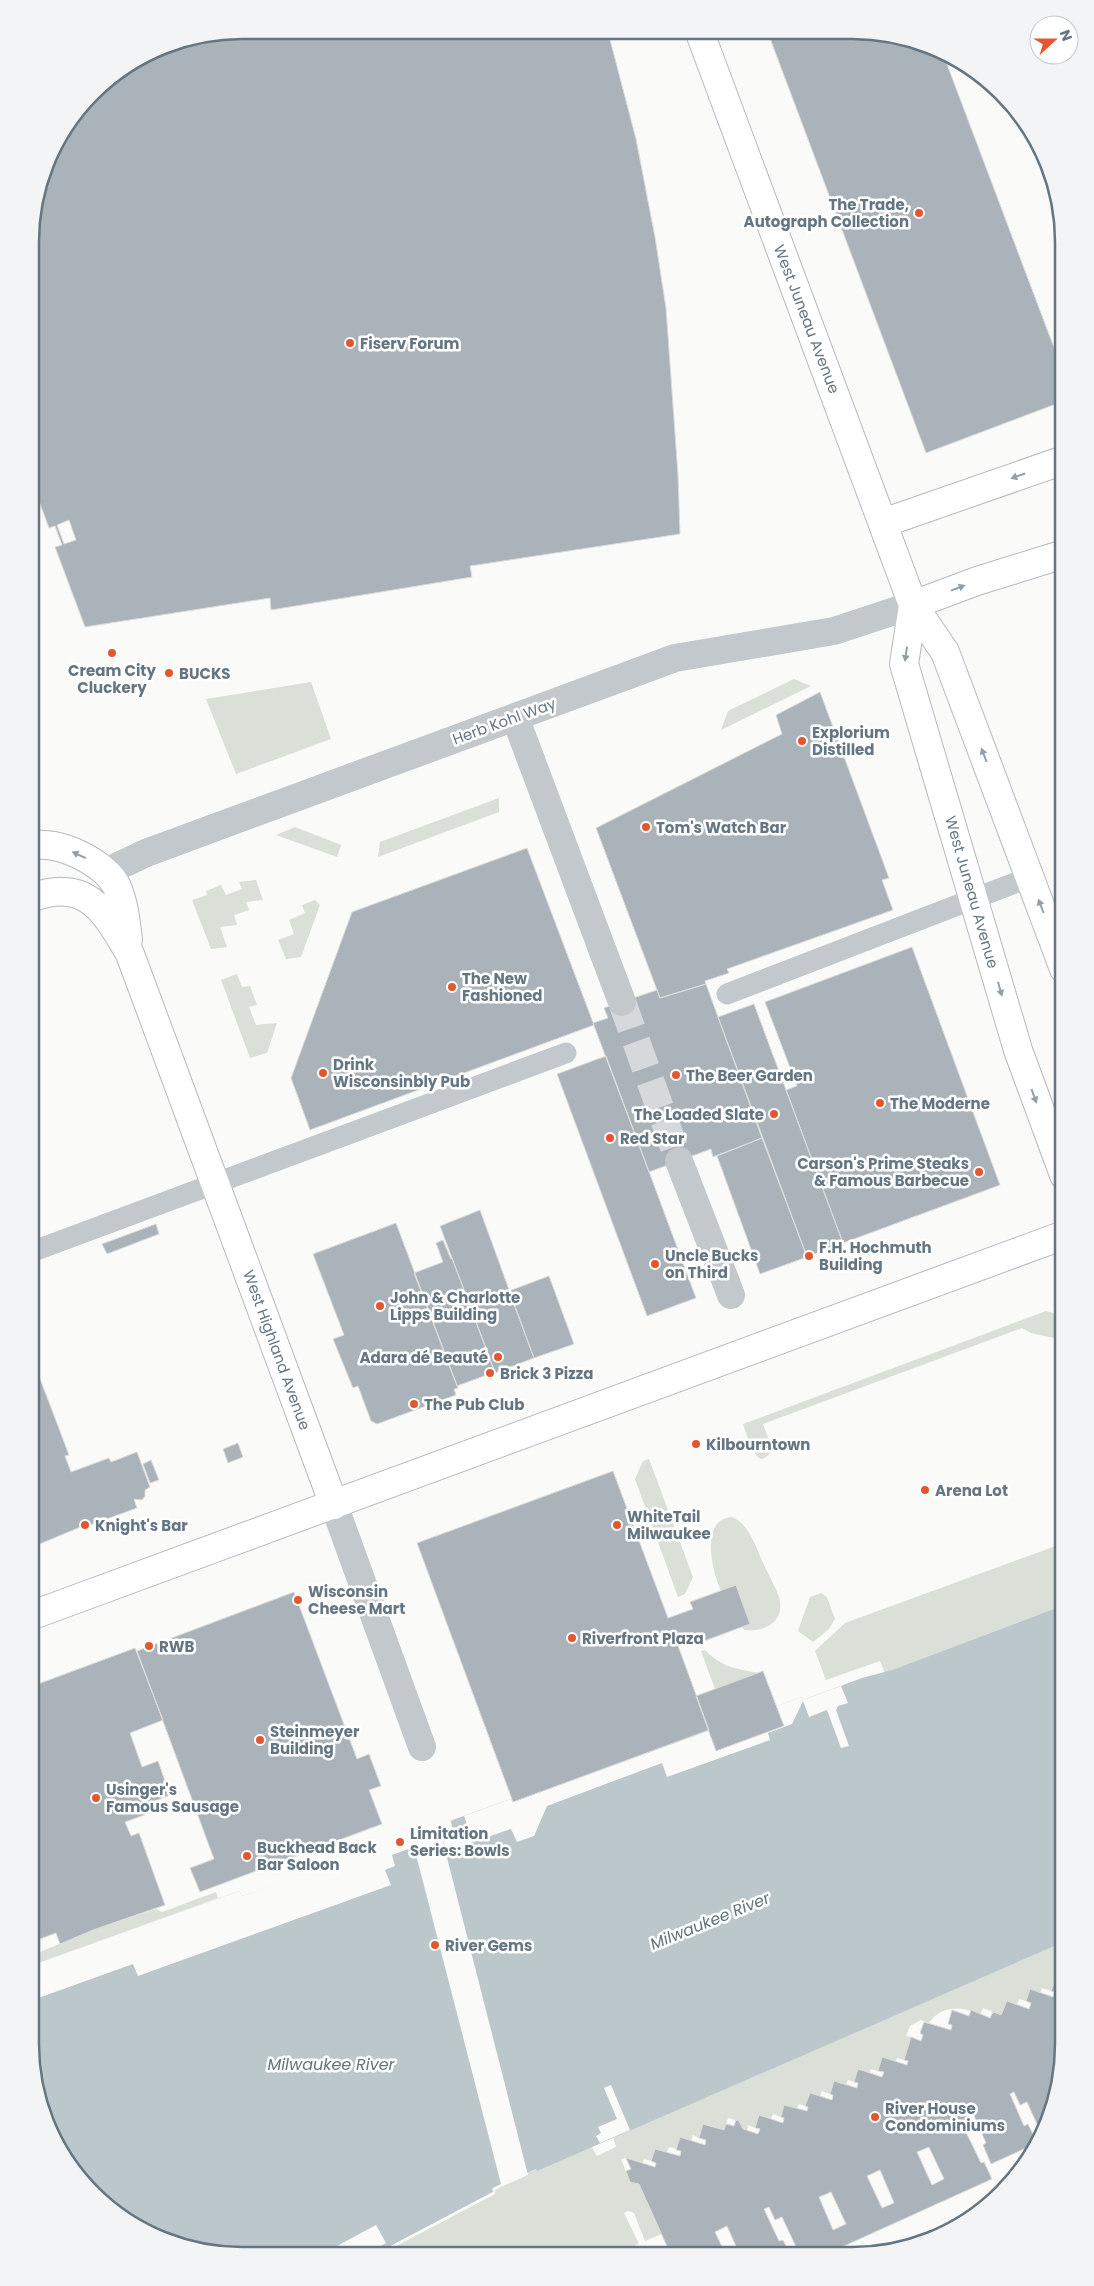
<svg xmlns="http://www.w3.org/2000/svg" width="1094" height="2286" font-family="Poppins,sans-serif">
  <style>
    .green { fill: #dadfd7 }
    .water { fill: #bbc7cb }
    .pier { fill: #fafaf8 }
    .building { fill: #aab3b9; stroke: #dcdcda; fill-rule: evenodd }
    .lines { fill: none; stroke-linecap: round; stroke-linejoin: round }
    .street-tunnel { stroke: #d5d9db; stroke-width: 28; stroke-dasharray: 28 14; stroke-linecap: butt }
    .secondary-casing { stroke: #b3babf; stroke-width: 30 }
    .lane { stroke: #c3c8cc; stroke-width: 21 }
    .street { stroke: #c3c8cc; stroke-width: 28 }
    .secondary { stroke: #fff; stroke-width: 28 }
    .oneway { fill: #939fa8 }
    .poi-dot { fill: #e4572e; stroke: #fff; stroke-width: 2 }
    .labels { text-anchor: middle; dominant-baseline: central; stroke-width: 5; stroke-linejoin: round; paint-order: stroke }
    .poi-label { font-size: 15px; font-weight: bold; fill: #657683; stroke: #fff; text-anchor: start }
    .street-label { font-size: 15px; fill: #657683; stroke: #fff }
    .water-label { font-size: 16px; font-style: italic; fill: #60757c; stroke: #fff }
    .rim { fill: none; stroke: #657683; stroke-width: 2.5 }
  </style>
  <rect width="100%" height="100%" fill="#fafaf8"/>
  <path class="green" d="M794 679 811 686 721 730 728 711Z
    M311 682 331 739 236 774 206 699Z
    M499 798V812L378 857 380 842Z
    M295 827 341 845 337 857 276 835Z
    M256 880 263 900 246 902 249 910 234 915 237 925 220 927 227 947 211 949 192 900 207 895 206 891 221 885 226 895 242 889 239 882Z
    M315 900 320 905 301 957 286 959 278 940 294 934 289 920 305 913 302 905Z
    M237 974 242 987 250 986 257 1005 249 1007 256 1025 277 1023 267 1053 250 1058 221 980Z
    M1046 1311C1069 1317 1064 1325 1064 1346L1059 1339 1031 1333 1022 1328 763 1424C766 1436 780 1455 761 1459 751 1454 747 1434 743 1424Z
    M649 1459 693 1577 685 1594 678 1597 635 1479 643 1461Z
    M732 1517C750 1525 756 1548 764 1565 769 1575 775 1586 779 1597 786 1621 765 1633 744 1630 736 1616 725 1601 719 1586 711 1566 701 1519 732 1517Z
    M1064 1543V1605L892 1670 885 1673 880 1661 826 1680 815 1651 845 1623Z
    M821 1593 827 1597 835 1619 829 1629 813 1642 798 1631 810 1597Z
    M705 1650C723 1668 734 1668 758 1673L715 1689 701 1651Z
    M216 1892 218 1898 30 1966V1956L93 1930 156 1909 162 1912Z
    M1064 1942V1981L1056 1979 1051 1991 1042 1988 1040 1993 1030 1989 1026 2001 1019 1999 1017 2004 1007 2001 1001 2015 983 2008 980 2014C963 2006 941 2005 929 2023L921 2020 910 2026 906 2036 911 2037 904 2060 897 2058 896 2062 882 2058 878 2071 871 2069 869 2073 854 2082 848 2080 846 2085 834 2081 830 2094 822 2091 820 2096 810 2093 805 2106 799 2104 797 2109 785 2105 781 2117 773 2114 771 2119 759 2115 755 2128 748 2125 747 2131 743 2129 739 2121 728 2118 724 2130 704 2124 699 2138 693 2135 691 2141 676 2149 669 2147 667 2152 655 2149 651 2161 644 2159 642 2164 626 2158 621 2159 630 2182 639 2184 662 2234 645 2241 634 2213 628 2211 624 2213 639 2244 635 2245 639 2255 378 2253 493 2192 502 2183 592 2147 597 2156 616 2147 613 2137Z"/>
  <path class="water" d="M1064 1605V1942L537 2171 536 2169 493 2188V2192L378 2253 201 2252 149 2234 102 2203 66 2162 37 2099 30 2044V1966L239 1891 242 1896 511 1799 513 1802 802 1697 803 1700 862 1678 892 1670Z"/>
  <path class="pier" d="M841 1686 848 1703 838 1706 836 1710 849 1746 841 1748 827 1710 809 1717 803 1701 792 1724 768 1733 770 1740 667 1777 662 1763 547 1806 534 1836 517 1842 511 1829 447 1851 442 1838 528 2175 503 2186 495 2190V2194L383 2253H377L493 2192 492 2189 501 2184 414 1847 392 1855 395 1866 385 1870 391 1885 138 1976 133 1964 30 2001V1966L239 1891 242 1896 450 1818 454 1835 469 1830 464 1816 511 1799 513 1802 802 1697 803 1700Z
    M611 2085 630 2130 600 2143 596 2136 601 2133 598 2127 617 2119 604 2088Z
    M376 2225 386 2243 368 2253H324Z"/>
  <path class="building" d="M242 30 608 32 636 139 655 237 666 308 678 475 680 534 470 566 472 577 271 610 270 598 85 627 55 547 62 545 55 526 49 528 32 482V215L52 148 102 83 161 46ZM69 520 76 540 64 544 57 525Z
    M768 33 893 34 942 51 1064 374V401L926 453Z
    M820 692 889 878 882 880 893 910 727 969 729 973 705 981 706 984 660 998 596 828 782 734 776 715Z
    M527 848 594 1025 310 1130 291 1078 352 912Z
    M912 947 1000 1185 843 1243 786 1090 797 1086 765 1002Z
    M706 984 762 1138 713 1157 711 1149 649 1172 593 1023 608 1018 604 1008 657 990 660 998Z
    M754 1004 843 1243 807 1257 718 1017Z
    M34 1030 37 1039 31 1042V1031Z
    M606 1056 696 1298 647 1316 557 1074Z
    M762 1138 807 1257 760 1274 717 1156Z
    M480 1210 534 1358 495 1373 440 1226Z
    M396 1223 458 1388 454 1389 456 1395 377 1424 371 1421 358 1386 353 1388 333 1339 344 1335 313 1254Z
    M156 1224 159 1234 107 1254 102 1244Z
    M443 1240 451 1259 452 1258 495 1372 457 1386 414 1273 443 1262 436 1243Z
    M549 1276 574 1344 534 1358 509 1291Z
    M31 1355 69 1455 65 1456 71 1472 109 1458 111 1462 137 1452 150 1487 145 1490V1496L142 1500 134 1499 137 1508 90 1525V1523L30 1548Z
    M238 1443 243 1457 228 1463 223 1449Z
    M151 1460 159 1480 150 1483 143 1464Z
    M613 1471 668 1618 693 1609 690 1602 736 1585 750 1624 704 1641 702 1634 677 1643 709 1730 513 1802 417 1543Z
    M294 1592 357 1759 369 1754 381 1786 369 1790 382 1824 200 1892 190 1868 214 1859 137 1651Z
    M135 1648 163 1720 130 1733 142 1767 158 1761 170 1795 155 1801 158 1810 125 1822 131 1836 139 1833 165 1905 93 1930 60 1944 56 1933 32 1942 35 1950 30 1952V1685L37 1682 38 1684Z
    M763 1671 784 1726 716 1751 696 1696Z
    M1056 1979 1064 1981V2058L1048 2125 1041 2138 1039 2134 1041 2133 1027 2102 1020 2105 1014 2092 1010 2094 1024 2126 1028 2124 1037 2143 991 2164 983 2145 986 2143 972 2111 966 2114 971 2127 965 2130 981 2163 984 2162 992 2179 822 2256H795L792 2249 796 2247 782 2217 775 2220 769 2207 764 2209 779 2241 783 2240 791 2256 740 2255 727 2226 715 2232 726 2255H679L677 2250 670 2253 639 2184 630 2182 626 2171 631 2169 626 2158 655 2167 656 2163 651 2161 655 2149 680 2156 681 2151 676 2150 680 2137 705 2145 706 2140 699 2138 703 2124 724 2130 726 2124 734 2126 736 2120 739 2121 743 2129 758 2134 760 2129 755 2128 759 2115 783 2123 784 2118 781 2117 784 2105 807 2111 808 2107 805 2106 810 2093 832 2100 833 2095 830 2094 834 2081 857 2088 858 2083 854 2082 858 2069 882 2077 884 2072 878 2071 882 2057 907 2065 908 2061 904 2060 911 2037 921 2041 923 2035 920 2033 924 2022 951 2030 952 2025 948 2024 952 2010 969 2016 971 2010 990 2018 993 2012 1001 2015 1007 2001 1029 2009 1031 2003 1026 2001 1030 1989 1053 1997 1055 1992 1051 1991ZM929 2147 944 2179 932 2185 917 2152ZM880 2170 894 2203 882 2208 867 2176ZM831 2192 846 2224 833 2230 819 2197Z"/>
  <g class="lines">
    <path class="street-tunnel" d="M622 1002 679 1161"/>
    <defs>
      <path id="secondary" d="M700 33 913 605 945 652 1064 969
        M883 523 1064 460
        M913 605 904 664 1018 1050 1064 1175
        M913 605 977 581 1064 554
        M31 846C57 839 106 863 117 887 124 903 126 923 128 940
        M31 898C87 877 105 911 130 954L334 1505
        M30 1616 1064 1235"/>
    </defs>
    <use href="#secondary" class="secondary-casing"/>
    <path class="lane" d="M727 994 1030 877
      M31 1252 566 1053"/>
    <path class="street" d="M515 717 622 1002
      M106 872 146 853 675 658 834 631 913 605
      M679 1161 731 1295
      M334 1505 422 1747"/>
    <use href="#secondary" class="secondary"/>
  </g>
  <defs><path id="oneway-solid" d="M-6-.8H1V-3.2L6.5 0L1 3.2V.8H-6Z" transform="scale(1.25)"/></defs>
  <g class="oneway">
    <use href="#oneway-solid" transform="translate(1018 476) rotate(161)"/>
    <use href="#oneway-solid" transform="translate(958 588) rotate(-21)"/>
    <use href="#oneway-solid" transform="translate(906 654) rotate(98)"/>
    <use href="#oneway-solid" transform="translate(984 755) rotate(-111)"/>
    <use href="#oneway-solid" transform="translate(79 855) rotate(-155)"/>
    <use href="#oneway-solid" transform="translate(1041 906) rotate(-111)"/>
    <use href="#oneway-solid" transform="translate(1000 989) rotate(74)"/>
    <use href="#oneway-solid" transform="translate(1034 1096) rotate(70)"/>
  </g>
  <g class="poi-dot">
    <circle cx="919" cy="213" r="5"/>
    <circle cx="350" cy="343" r="5"/>
    <circle cx="112" cy="653" r="5"/>
    <circle cx="169" cy="673" r="5"/>
    <circle cx="802" cy="741" r="5"/>
    <circle cx="646" cy="827" r="5"/>
    <circle cx="452" cy="987" r="5"/>
    <circle cx="323" cy="1073" r="5"/>
    <circle cx="676" cy="1075" r="5"/>
    <circle cx="880" cy="1103" r="5"/>
    <circle cx="774" cy="1114" r="5"/>
    <circle cx="610" cy="1138" r="5"/>
    <circle cx="979" cy="1172" r="5"/>
    <circle cx="809" cy="1256" r="5"/>
    <circle cx="655" cy="1264" r="5"/>
    <circle cx="380" cy="1306" r="5"/>
    <circle cx="498" cy="1357" r="5"/>
    <circle cx="490" cy="1373" r="5"/>
    <circle cx="414" cy="1404" r="5"/>
    <circle cx="696" cy="1444" r="5"/>
    <circle cx="925" cy="1490" r="5"/>
    <circle cx="85" cy="1525" r="5"/>
    <circle cx="617" cy="1525" r="5"/>
    <circle cx="298" cy="1600" r="5"/>
    <circle cx="572" cy="1638" r="5"/>
    <circle cx="149" cy="1646" r="5"/>
    <circle cx="260" cy="1740" r="5"/>
    <circle cx="96" cy="1798" r="5"/>
    <circle cx="400" cy="1842" r="5"/>
    <circle cx="247" cy="1856" r="5"/>
    <circle cx="435" cy="1945" r="5"/>
    <circle cx="875" cy="2117" r="5"/>
  </g>
  <g class="labels">
    <g class="poi-label">
      <text x="909" y="204" text-anchor="end">The Trade,<tspan x="909" dy="17">Autograph Collection</tspan></text>
      <text x="360" y="343">Fiserv Forum</text>
      <text x="112" y="670" text-anchor="middle">Cream City<tspan x="112" dy="17">Cluckery</tspan></text>
      <text x="179" y="673">BUCKS</text>
      <text x="812" y="732">Explorium<tspan x="812" dy="17">Distilled</tspan></text>
      <text x="656" y="827">Tom's Watch Bar</text>
      <text x="462" y="978">The New<tspan x="462" dy="17">Fashioned</tspan></text>
      <text x="333" y="1064">Drink<tspan x="333" dy="17">Wisconsinbly Pub</tspan></text>
      <text x="686" y="1075">The Beer Garden</text>
      <text x="890" y="1103">The Moderne</text>
      <text x="764" y="1114" text-anchor="end">The Loaded Slate</text>
      <text x="620" y="1138">Red Star</text>
      <text x="969" y="1163" text-anchor="end">Carson's Prime Steaks<tspan x="969" dy="17">&amp; Famous Barbecue</tspan></text>
      <text x="819" y="1247">F.H. Hochmuth<tspan x="819" dy="17">Building</tspan></text>
      <text x="665" y="1255">Uncle Bucks<tspan x="665" dy="17">on Third</tspan></text>
      <text x="390" y="1297">John &amp; Charlotte<tspan x="390" dy="17">Lipps Building</tspan></text>
      <text x="488" y="1357" text-anchor="end">Adara dé Beauté</text>
      <text x="500" y="1373">Brick 3 Pizza</text>
      <text x="424" y="1404">The Pub Club</text>
      <text x="706" y="1444">Kilbourntown</text>
      <text x="935" y="1490">Arena Lot</text>
      <text x="627" y="1516">WhiteTail<tspan x="627" dy="17">Milwaukee</tspan></text>
      <text x="95" y="1525">Knight's Bar</text>
      <text x="308" y="1591">Wisconsin<tspan x="308" dy="17">Cheese Mart</tspan></text>
      <text x="582" y="1638">Riverfront Plaza</text>
      <text x="159" y="1646">RWB</text>
      <text x="270" y="1731">Steinmeyer<tspan x="270" dy="17">Building</tspan></text>
      <text x="106" y="1789">Usinger's<tspan x="106" dy="17">Famous Sausage</tspan></text>
      <text x="410" y="1833">Limitation<tspan x="410" dy="17">Series: Bowls</tspan></text>
      <text x="257" y="1847">Buckhead Back<tspan x="257" dy="17">Bar Saloon</tspan></text>
      <text x="445" y="1945">River Gems</text>
      <text x="885" y="2108">River House<tspan x="885" dy="17">Condominiums</tspan></text>
    </g>
    <g class="street-label">
      <text transform="translate(807 319) rotate(69)">West Juneau Avenue</text>
      <text transform="translate(504 721) rotate(-20)">Herb Kohl Way</text>
      <text transform="translate(972 892) rotate(74)">West Juneau Avenue</text>
      <text transform="translate(277 1350) rotate(70)">West Highland Avenue</text>
    </g>
    <g class="water-label">
      <text transform="translate(710 1921) rotate(-22)">Milwaukee River</text>
      <text x="331" y="2064">Milwaukee River</text>
    </g>
  </g>
  <path d="M0 0H1094V2286H0ZM242 39H852A203 203 0 0 1 1055 242V2044A203 203 0 0 1 852 2247H242A203 203 0 0 1 39 2044V242A203 203 0 0 1 242 39Z" fill="#f3f4f5" fill-rule="evenodd"/>
  <path class="rim" d="M242 39H852A203 203 0 0 1 1055 242V2044A203 203 0 0 1 852 2247H242A203 203 0 0 1 39 2044V242A203 203 0 0 1 242 39Z"/>
  <g transform="translate(1054 40) rotate(69)"><circle r="24" fill="#ffffff" stroke="#c1c8cd"/>
  <path d="M0-4L9 19L0 12L-9 19Z" fill="#e4572e"/>
  <text y="-8" font-size="14" font-weight="bold" text-anchor="middle" fill="#657683">N</text>
  </g>
</svg>
